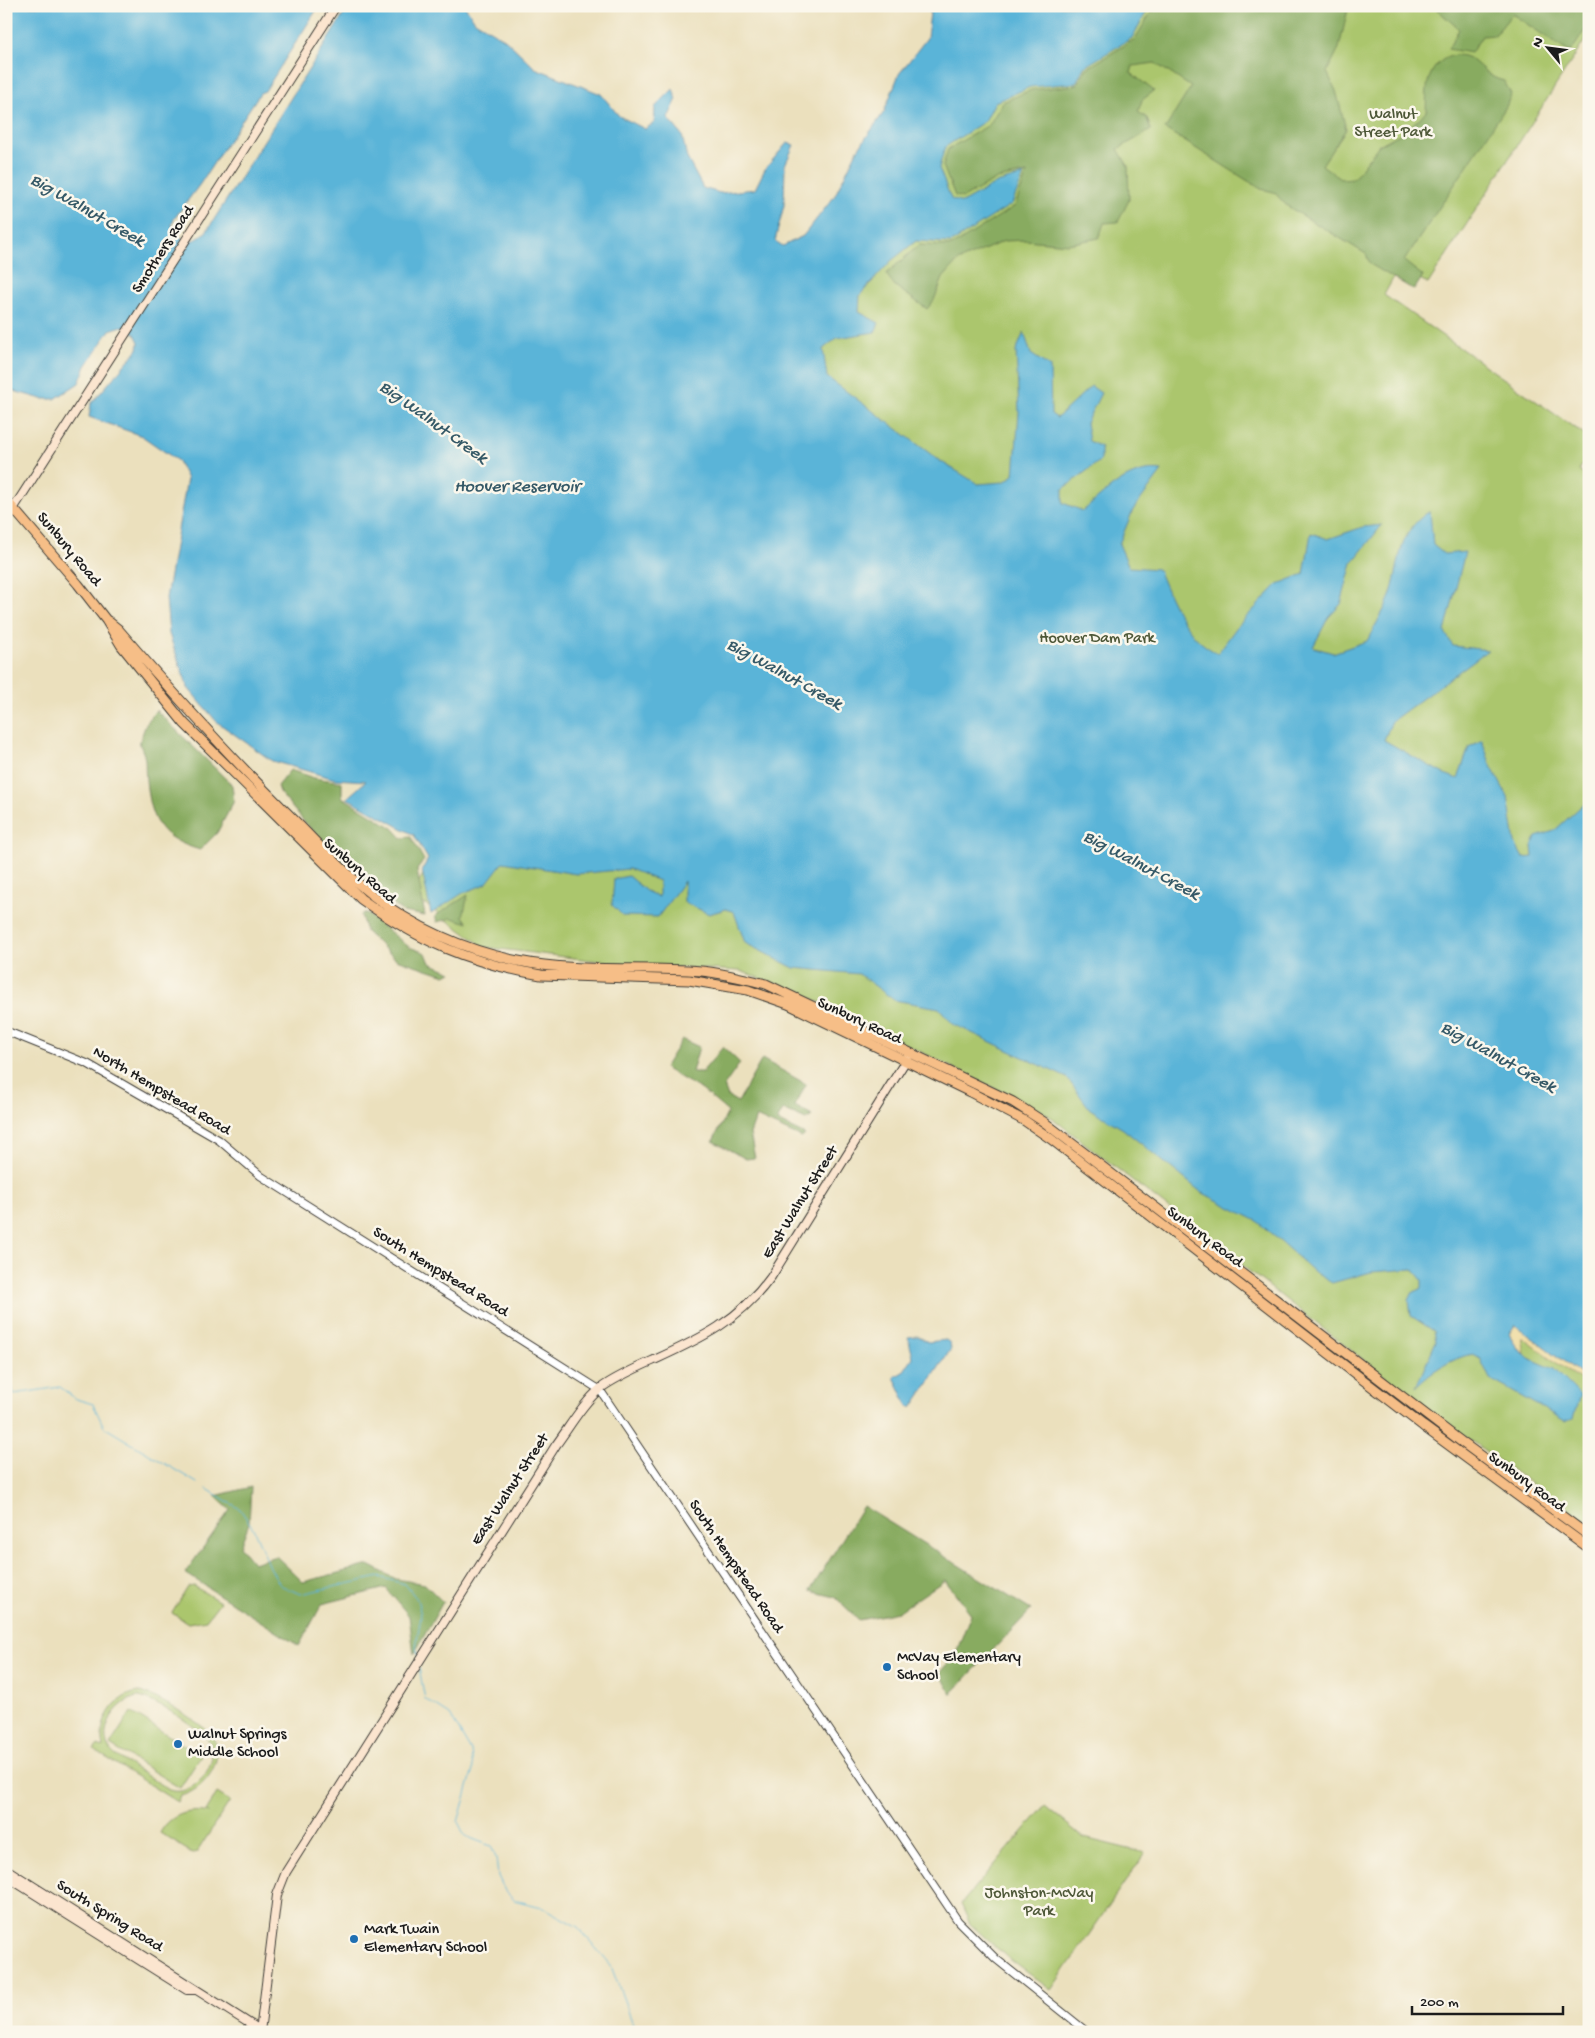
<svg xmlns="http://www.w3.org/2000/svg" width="1595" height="2038" font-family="'Gochi Hand',sans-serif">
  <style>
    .green { fill: #abc66d; stroke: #647144; fill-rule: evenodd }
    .forest { fill: #88ab60; stroke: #52643e }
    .sand { fill: #eeda9e; stroke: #857b5d }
    .water { fill: #5ab4d8; stroke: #3b687a }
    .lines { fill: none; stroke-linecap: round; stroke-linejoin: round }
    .stream { stroke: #5ab4d8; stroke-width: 1 }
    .tertiary-casing { stroke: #3b3934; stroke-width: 9 }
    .secondary-casing { stroke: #3b3934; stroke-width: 10 }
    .primary-casing { stroke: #3b3934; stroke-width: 11 }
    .tertiary { stroke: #fff; stroke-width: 7 }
    .secondary { stroke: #fbe5cf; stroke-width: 8 }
    .primary { stroke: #f6be87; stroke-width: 9 }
    .poi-dot { fill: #1f6fb2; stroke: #fbf7ec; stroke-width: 2 }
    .labels { text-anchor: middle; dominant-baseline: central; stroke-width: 5; stroke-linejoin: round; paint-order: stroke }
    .park-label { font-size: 16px; fill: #4e5838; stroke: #fbf7ec }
    .street-label { font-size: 16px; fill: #1c1c1c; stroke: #fbf7ec }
    .poi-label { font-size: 16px; fill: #1c1c1c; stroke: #fbf7ec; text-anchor: start }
    .water-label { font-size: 18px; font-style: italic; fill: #355967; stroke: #fbf7ec }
  </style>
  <rect width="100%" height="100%" fill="#fbf7ec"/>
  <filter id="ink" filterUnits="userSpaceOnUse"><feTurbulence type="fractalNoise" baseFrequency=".02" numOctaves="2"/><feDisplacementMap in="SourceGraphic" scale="10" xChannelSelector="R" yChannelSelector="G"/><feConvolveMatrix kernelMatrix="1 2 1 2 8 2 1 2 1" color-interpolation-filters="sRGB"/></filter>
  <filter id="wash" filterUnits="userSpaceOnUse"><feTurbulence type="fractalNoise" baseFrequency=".0096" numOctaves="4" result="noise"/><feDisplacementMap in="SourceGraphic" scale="20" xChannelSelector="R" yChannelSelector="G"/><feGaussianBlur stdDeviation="1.12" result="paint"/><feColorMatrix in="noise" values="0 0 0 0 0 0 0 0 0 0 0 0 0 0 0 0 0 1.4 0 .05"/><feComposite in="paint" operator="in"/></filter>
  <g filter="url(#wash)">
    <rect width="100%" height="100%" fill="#ebe0bd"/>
    <path class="green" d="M1033 6H1589V34L1428 284 1400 266 1384 295 1589 438V450L1579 471 1589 477V1525L1428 1410 1047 1114 799 992 740 971 623 964 484 947 411 894 796 272Z
      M194 1586 220 1602 206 1620 188 1623 172 1613 188 1587Z
      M140 1692C154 1694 204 1724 212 1736 227 1760 204 1791 180 1796L177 1802 94 1750 98 1745 103 1747C97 1723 114 1694 140 1692ZM138 1697C152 1698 206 1731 211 1744 218 1767 193 1798 169 1790L115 1755C93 1737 114 1701 138 1697Z
      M131 1712 201 1756 180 1788 110 1745Z
      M217 1793 230 1801 197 1852 192 1853 160 1833C169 1815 190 1808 209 1813L206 1811Z
      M1045 1806 1084 1838 1145 1853 1051 1990 1008 1958 970 1924 961 1904Z"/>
    <path class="forest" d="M1160 6H1343L1348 9 1339 48 1327 72 1336 91 1346 129 1322 165 1341 179 1354 178 1379 145 1405 131 1426 112C1427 100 1425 85 1431 74 1438 58 1457 49 1472 60 1483 68 1489 78 1504 81L1511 94 1506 107 1404 261 1423 276 1414 290 1370 264 1366 254 1287 206 1274 192 1261 189 1165 129 1191 87 1155 63 1133 66 1131 73 1154 91 1142 100 1138 112 1147 118 1151 130 1118 149 1128 166 1129 200 1118 222 1104 223 1099 238 1068 244 1026 240 1004 241 986 249 958 261 943 278 934 300 927 309 895 286 886 274 919 245 952 246 1015 206 1027 173 997 179 963 198 955 196 943 166 948 149 989 125 1003 102 1031 90 1077 85 1086 69 1135 39 1150 14Z
      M1433 6H1589V24L1570 53 1512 14 1495 35 1482 36 1471 53 1448 49 1459 29Z
      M156 710 232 785 234 801 217 833 200 850C159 838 150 821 146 780 144 762 148 761 139 743L146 724Z
      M290 770 314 778 342 782V797L393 828 402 838 411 837 424 860 417 870 425 916 403 912 363 881 307 825 279 792 277 786Z
      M468 895 463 916 468 923 452 918 437 922 435 916Z
      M363 913 368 914 409 947 426 953 430 963 452 972 445 975 396 959 366 932 361 915Z
      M682 1039 699 1047 692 1072H702L723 1047 740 1063 724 1086 728 1097 738 1102 762 1059 806 1084 795 1106 812 1116 806 1120 783 1110 777 1121 805 1135 802 1138 756 1117 750 1134 755 1158 746 1159 713 1141 728 1112 702 1090 664 1068Z
      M251 1487 249 1523 240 1547 253 1563 276 1556 303 1582 369 1565 396 1579 425 1584 443 1602 414 1654 409 1616 386 1588 322 1604 299 1646 185 1573 230 1510 215 1496Z
      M863 1506 1031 1610 951 1694 940 1672 955 1655 971 1614 945 1580 898 1612 859 1620 835 1597 810 1591Z"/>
    <path class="sand" d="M1514 1324 1589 1380V1387L1522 1337 1525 1354 1517 1347 1509 1334Z"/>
    <path class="water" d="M6 6H319L265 91 260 93 200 184 174 219 172 225C180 245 196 245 208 229L349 6H465L475 21 506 40 535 68 601 94 619 116 645 129 654 123 655 107 673 89 677 99 668 118 682 135 687 158 703 188 720 193 755 189 765 169 787 143 794 145 785 165 784 205 775 241 783 246 803 236 834 197 858 149 884 112 899 74 927 38 930 13 926 6H1153L1147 11 1132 38 1084 67 1076 83 1030 87 995 102 985 121 945 147 939 168 951 199 962 203 997 183 1024 175 1012 204 951 243 916 241 891 261 860 295 859 312 879 323 875 332 837 338 823 349 827 377 940 461 978 484 1004 482 1014 475 1019 412 1016 351 1024 332 1031 354 1050 367 1051 414 1057 418 1091 386 1101 393 1086 423 1089 441 1101 447V460L1063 489V503L1083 511C1106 492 1130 466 1162 471L1133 510 1119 544 1129 567 1158 569C1170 598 1187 641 1218 653L1236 628 1278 584 1304 574 1311 533 1328 539 1363 527 1382 525 1352 563 1341 604 1328 618 1313 647 1333 653 1367 641C1374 627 1383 613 1389 599 1402 565 1394 534 1430 511L1433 545 1444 554 1465 552 1445 632 1453 646 1488 650 1392 721 1384 740 1442 773 1458 779 1469 747 1482 740 1491 766 1508 797 1515 843 1523 858 1533 857 1532 846 1536 837 1554 831 1589 799V1380L1515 1325 1509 1334 1517 1347 1529 1358 1554 1369 1580 1395 1573 1418 1565 1421 1490 1379 1480 1358 1472 1354C1450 1359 1433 1371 1416 1387L1436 1341 1434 1331 1411 1316 1409 1300 1413 1292 1422 1288V1280L1413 1269 1371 1272 1332 1283 1317 1274 1257 1221 1201 1192 1123 1129 1090 1109 1067 1078 953 1024 939 1008 894 1000 859 974 794 968 745 943 734 912 726 909 709 914 684 902V881L658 917 623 916 612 905 614 879 628 876 646 891 659 897V881L629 869 576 874 503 862 486 884 463 893 431 914 422 870 428 859 414 835 347 798 366 781 335 779 272 761 217 722 188 688 169 634 166 598 187 479 178 461 142 436 89 417 91 404 138 349 139 342 135 334 122 326 110 330 86 366 79 383 55 399H42L6 389Z
      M918 1336 928 1342 946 1340 950 1343 951 1349 912 1408 908 1406 894 1377 903 1372 913 1357 908 1337Z"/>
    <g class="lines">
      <path class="stream" d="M6 1370 14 1394 60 1387 76 1399 93 1404 104 1427 197 1483
        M207 1489 240 1509 253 1528 270 1567 280 1585 300 1594 379 1577 405 1584 417 1599 421 1615 416 1647 418 1656
        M419 1668 425 1699 450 1715 471 1751 473 1770 458 1822 465 1836 491 1846 496 1858 498 1876 505 1891 514 1900 542 1907 578 1927 611 1966 636 2032"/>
    </g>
  </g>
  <g filter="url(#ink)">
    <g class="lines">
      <defs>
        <path id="tertiary" d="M6 1031 88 1064 219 1140 261 1176 600 1390 958 1921 996 1959 1087 2032"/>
        <path id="secondary" d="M6 520 336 6
          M6 1869 263 2032
          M6 1876 187 1990H195
          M260 2032 277 1895 286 1872 556 1445C570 1426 583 1403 601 1388 616 1377 634 1369 652 1361 700 1339 738 1322 771 1277L908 1057"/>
        <path id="primary" d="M6 500 78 584 106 620 121 645 184 723 361 899C421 942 469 963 541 975L689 980 748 990 788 1004 970 1092 1025 1121 1051 1139 1423 1426 1589 1548
          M108 621 118 629C171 691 224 750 282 808 312 837 340 870 372 895 415 928 465 950 518 961 578 973 641 966 701 971 724 973 745 979 766 984L1013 1102 1044 1122 1463 1443 1589 1536"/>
      </defs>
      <use href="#tertiary" class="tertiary-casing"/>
      <use href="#secondary" class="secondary-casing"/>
      <use href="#primary" class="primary-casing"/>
      <use href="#tertiary" class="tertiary"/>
      <use href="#secondary" class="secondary"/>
      <use href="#primary" class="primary"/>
    </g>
  </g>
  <g class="poi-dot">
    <circle cx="887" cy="1667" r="5"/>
    <circle cx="178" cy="1744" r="5"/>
    <circle cx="354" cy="1939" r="5"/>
  </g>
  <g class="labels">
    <g class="park-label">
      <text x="1393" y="115">Walnut<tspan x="1393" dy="18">Street Park</tspan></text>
      <text x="1097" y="639">Hoover Dam Park</text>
      <text x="1039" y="1894">Johnston-McVay<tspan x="1039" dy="18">Park</tspan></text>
    </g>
    <g class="street-label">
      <text transform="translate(164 250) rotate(-57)">Smothers Road</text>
      <text transform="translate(68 550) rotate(50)">Sunbury Road</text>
      <text transform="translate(359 872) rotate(41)">Sunbury Road</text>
      <text transform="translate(859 1022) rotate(25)">Sunbury Road</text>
      <text transform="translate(161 1092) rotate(31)">North Hempstead Road</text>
      <text transform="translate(801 1203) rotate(-58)">East Walnut Street</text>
      <text transform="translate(1204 1238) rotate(37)">Sunbury Road</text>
      <text transform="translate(440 1273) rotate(32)">South Hempstead Road</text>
      <text transform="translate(1526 1483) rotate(36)">Sunbury Road</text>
      <text transform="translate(511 1490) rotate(-57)">East Walnut Street</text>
      <text transform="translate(735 1567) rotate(56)">South Hempstead Road</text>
      <text transform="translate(109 1917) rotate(32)">South Spring Road</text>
    </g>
    <g class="poi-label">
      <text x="897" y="1658">McVay Elementary<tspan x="897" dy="18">School</tspan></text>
      <text x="188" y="1735">Walnut Springs<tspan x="188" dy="18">Middle School</tspan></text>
      <text x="364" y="1930">Mark Twain<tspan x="364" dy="18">Elementary School</tspan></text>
    </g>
    <g class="water-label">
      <text transform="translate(87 211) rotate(30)">Big Walnut Creek</text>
      <text transform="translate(433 423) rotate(36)">Big Walnut Creek</text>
      <text x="517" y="487">Hoover Reservoir</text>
      <text transform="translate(784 675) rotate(29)">Big Walnut Creek</text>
      <text transform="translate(1141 866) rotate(28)">Big Walnut Creek</text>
      <text transform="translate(1498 1058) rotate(29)">Big Walnut Creek</text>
    </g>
  </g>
  <rect width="1595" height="2038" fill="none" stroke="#fbf7ec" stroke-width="25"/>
  <g transform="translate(1548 48) rotate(299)" stroke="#fbf7ec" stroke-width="4" paint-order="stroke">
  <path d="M0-4L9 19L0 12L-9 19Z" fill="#1c1c1c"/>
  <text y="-8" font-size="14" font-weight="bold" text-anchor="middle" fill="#1c1c1c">N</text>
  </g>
  <path d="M1412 2006v8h151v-8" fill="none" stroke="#1c1c1c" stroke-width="2.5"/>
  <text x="1420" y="2006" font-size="15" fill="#1c1c1c" stroke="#fbf7ec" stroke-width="4" paint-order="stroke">200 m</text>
</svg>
